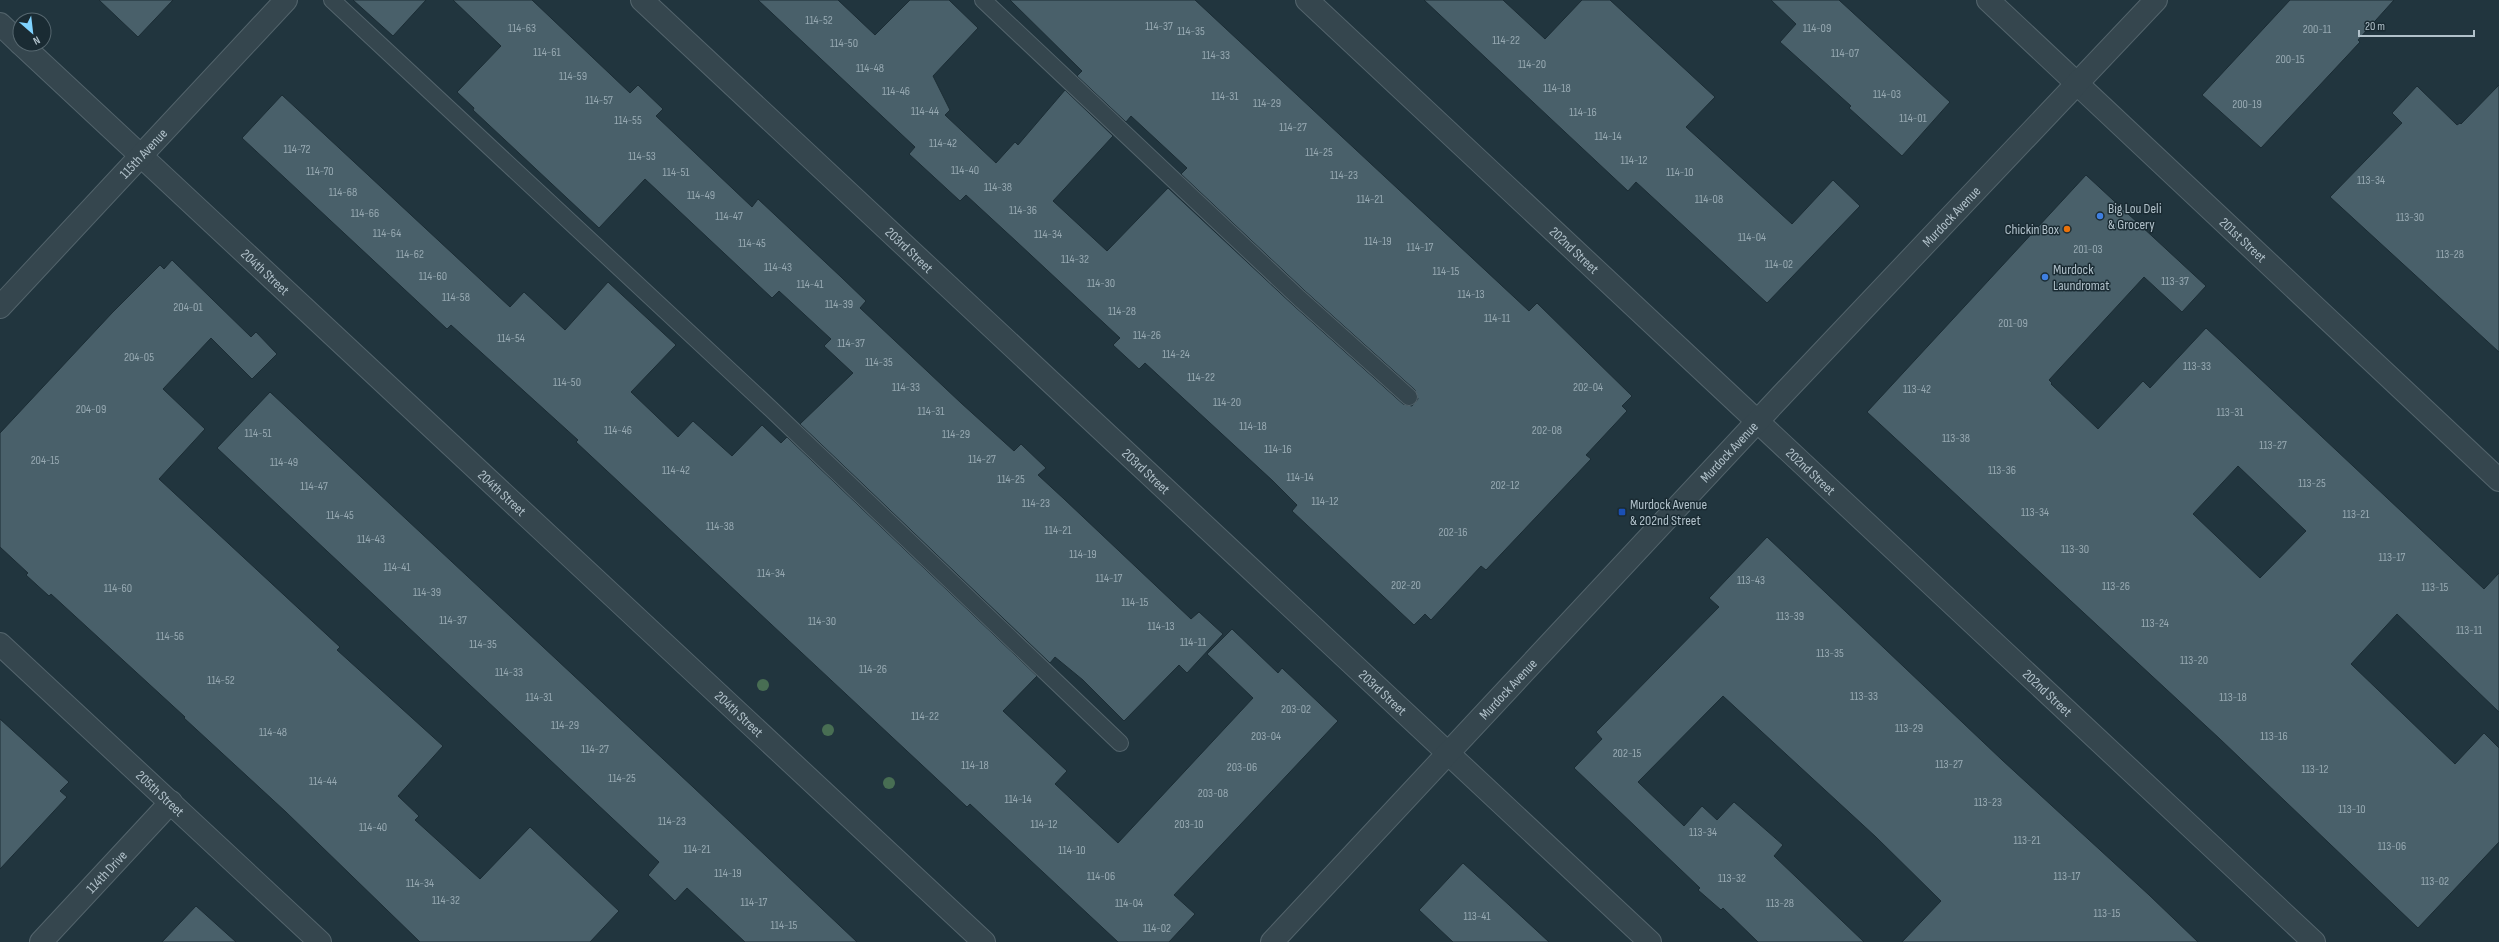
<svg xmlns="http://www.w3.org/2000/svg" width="2499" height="942" font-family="'Sofia Sans Condensed',sans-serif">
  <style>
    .building { fill: #49606a; stroke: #1c2d35; fill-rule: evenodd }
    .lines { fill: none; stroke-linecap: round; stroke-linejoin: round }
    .service-casing { stroke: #53646c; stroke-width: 18 }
    .minor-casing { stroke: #53646c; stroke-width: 24 }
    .service { stroke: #35464e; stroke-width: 16 }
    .minor { stroke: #35464e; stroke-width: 22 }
    .tree { fill: #486e53 }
    .shop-dot { fill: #3f7fe0; stroke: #1a2b33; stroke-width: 1.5 }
    .food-dot { fill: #e8710a; stroke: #1a2b33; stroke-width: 1.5 }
    .transit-dot { fill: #1a4fb4; stroke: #1a2b33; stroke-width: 1.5 }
    .labels { text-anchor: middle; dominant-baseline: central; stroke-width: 3; stroke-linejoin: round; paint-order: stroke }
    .number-label { font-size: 12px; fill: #97a9b2 }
    .street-label { font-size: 14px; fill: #b1c1ca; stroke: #1a2b33 }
    .poi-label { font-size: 14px; fill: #b1c1ca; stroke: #1a2b33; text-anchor: start }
  </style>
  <rect width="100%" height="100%" fill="#21353e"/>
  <path class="building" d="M99 0H173L138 37Z
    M353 0H426L393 36Z
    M453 0H532L630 93 638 85 663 109 656 116 752 207 758 199 841 277 866 301 860 308 961 403 1014 451 1021 444 1046 468 1038 475 1064 499 1191 619 1199 612 1223 634 1187 673 1179 665 1124 721 1083 680 1055 657 1050 663 800 424 853 373 824 346 831 339 779 291 772 298 645 179 599 228 473 110 474 108 457 92 501 46Z
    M758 0H838L875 35 910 0H949L978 28 933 76 950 110 945 115 996 163 1015 142 1018 145 1065 90 1113 136 1053 201 1107 251 1168 188 1293 305 1403 404 1412 406 1418 399 1415 390 1305 291 1181 174 1187 168 1131 116 1126 122 1077 76 1082 71 1010 0H1195L1529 311 1537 303 1632 396 1622 406 1627 411 1586 455 1591 459 1486 570 1481 566 1431 620 1425 614 1414 625 1292 511 1297 505 1273 481 1145 363 1139 369 1113 345 1120 338 1017 242 966 195 960 201 909 154 915 147Z
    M1424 0H1503L1545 39 1582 0H1610L1715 97 1686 127 1792 224 1833 180 1860 206 1767 303 1636 182 1628 191Z
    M1771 0H1839L1950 102 1902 156 1849 108 1851 106 1780 42 1796 24Z
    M2290 0H2394L2358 40 2360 42 2261 148 2202 95Z
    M2499 85V352L2330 197 2402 123 2392 113 2417 86 2457 125 2460 123 2461 124Z
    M282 95 510 307 524 292 565 330 608 282 676 345 631 392 678 437 693 421 732 456 762 425 781 443 787 437 1037 676 1003 711 1067 771 1055 784 1118 843 1253 698 1207 654 1232 629 1278 673 1282 668 1338 721 1174 895 1195 914 1169 942H1118L970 804 967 807 576 442 578 440 451 325 447 329 242 138Z
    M2086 175 2206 286 2182 312 2144 277 2049 380 2052 383 2051 384 2098 429 2143 381 2150 388 2206 328 2484 589 2499 573V712L2397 614 2351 664 2455 764 2484 733 2499 748V842L2418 928 2220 739 1867 412ZM2238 466 2306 531 2260 578 2193 514Z
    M172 260 251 337 256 332 277 354 252 379 211 338 163 389 205 429 159 479 340 647 337 650 443 746 398 796 419 816 415 820 480 879 530 827 619 911 590 942H420L286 812 184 718 185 717 51 594 49 596 26 575 28 573 0 547V433L112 313 160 265 164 269Z
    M270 392 693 787 857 942H745L687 888 675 901 648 875 659 862 217 448Z
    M1767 537 2002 760 2149 895 2198 942H1902L1941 901 1876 837 1723 696 1638 782 1684 826 1702 806 1717 820 1734 802 1783 845 1774 856 1864 942H1758L1723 908 1721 910 1698 890 1700 888 1574 768 1602 739 1596 732 1719 607 1709 598Z
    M0 719 69 782 60 791 67 797 0 869Z
    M1463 863 1509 905 1549 942H1453L1419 910Z
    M196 906 236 942H162Z"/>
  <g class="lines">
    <defs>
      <path id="service" d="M332 0 771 409 1120 743
        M983 0 1299 298 1409 397"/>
      <g id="minor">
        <path id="s1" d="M642 0 1650 942"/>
        <path id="s2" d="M1307 0 2314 942"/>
        <path id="s3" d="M1988 0 2499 480"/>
        <path d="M0 24 20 43"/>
        <path id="s4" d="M21 44 984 942"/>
        <path id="s5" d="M0 307 286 0"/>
        <path id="s6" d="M0 644 320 942"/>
        <path id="s7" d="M41 942 171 802"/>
        <path id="s8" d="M1272 942 1781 396 2156 0"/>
      </g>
    </defs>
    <use href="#service" class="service-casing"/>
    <use href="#minor" class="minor-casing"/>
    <use href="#service" class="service"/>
    <use href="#minor" class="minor"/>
  </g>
  <g class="tree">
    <circle cx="763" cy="685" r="6"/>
    <circle cx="828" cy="730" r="6"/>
    <circle cx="889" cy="783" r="6"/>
  </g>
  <g class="shop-dot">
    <circle cx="2100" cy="216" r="4"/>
    <circle cx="2045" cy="277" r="4"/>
  </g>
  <circle class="food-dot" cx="2067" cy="229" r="4"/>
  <rect class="transit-dot" x="1618" y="508" width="8" height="8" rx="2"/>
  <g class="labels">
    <g class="number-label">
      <text x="819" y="20">114-52</text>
      <text x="1159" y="26">114-37</text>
      <text x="522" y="28">114-63</text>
      <text x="1817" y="28">114-09</text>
      <text x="2317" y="29">200-11</text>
      <text x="1191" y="31">114-35</text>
      <text x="1506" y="40">114-22</text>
      <text x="844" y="43">114-50</text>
      <text x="547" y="52">114-61</text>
      <text x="1845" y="53">114-07</text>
      <text x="1216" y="55">114-33</text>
      <text x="2290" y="59">200-15</text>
      <text x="1532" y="64">114-20</text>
      <text x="870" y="68">114-48</text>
      <text x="573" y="76">114-59</text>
      <text x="1557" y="88">114-18</text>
      <text x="896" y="91">114-46</text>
      <text x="1887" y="94">114-03</text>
      <text x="1225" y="96">114-31</text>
      <text x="599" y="100">114-57</text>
      <text x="1267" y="103">114-29</text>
      <text x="2247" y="104">200-19</text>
      <text x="925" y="111">114-44</text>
      <text x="1583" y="112">114-16</text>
      <text x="1913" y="118">114-01</text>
      <text x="628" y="120">114-55</text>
      <text x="1293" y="127">114-27</text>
      <text x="1608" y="136">114-14</text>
      <text x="943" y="143">114-42</text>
      <text x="297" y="149">114-72</text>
      <text x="1319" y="152">114-25</text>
      <text x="642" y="156">114-53</text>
      <text x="1634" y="160">114-12</text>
      <text x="965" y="170">114-40</text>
      <text x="320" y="171">114-70</text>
      <text x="676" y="172">114-51</text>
      <text x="1680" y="172">114-10</text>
      <text x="1344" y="175">114-23</text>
      <text x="2371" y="180">113-34</text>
      <text x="998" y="187">114-38</text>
      <text x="343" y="192">114-68</text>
      <text x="701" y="195">114-49</text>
      <text x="1370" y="199">114-21</text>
      <text x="1709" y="199">114-08</text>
      <text x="1023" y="210">114-36</text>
      <text x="365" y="213">114-66</text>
      <text x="729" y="216">114-47</text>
      <text x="2410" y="217">113-30</text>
      <text x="387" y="233">114-64</text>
      <text x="1048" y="234">114-34</text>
      <text x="1752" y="237">114-04</text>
      <text x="1378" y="241">114-19</text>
      <text x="752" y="243">114-45</text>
      <text x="1420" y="247">114-17</text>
      <text x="2088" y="249">201-03</text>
      <text x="410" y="254">114-62</text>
      <text x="2450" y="254">113-28</text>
      <text x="1075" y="259">114-32</text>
      <text x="1779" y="264">114-02</text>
      <text x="778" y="267">114-43</text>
      <text x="1446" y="271">114-15</text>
      <text x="433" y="276">114-60</text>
      <text x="2175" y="281">113-37</text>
      <text x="1101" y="283">114-30</text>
      <text x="810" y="284">114-41</text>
      <text x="1471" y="294">114-13</text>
      <text x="456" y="297">114-58</text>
      <text x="839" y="304">114-39</text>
      <text x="188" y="307">204-01</text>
      <text x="1122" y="311">114-28</text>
      <text x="1497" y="318">114-11</text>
      <text x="2013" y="323">201-09</text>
      <text x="1147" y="335">114-26</text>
      <text x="511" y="338">114-54</text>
      <text x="851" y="343">114-37</text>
      <text x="1176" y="354">114-24</text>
      <text x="139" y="357">204-05</text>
      <text x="879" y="362">114-35</text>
      <text x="2197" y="366">113-33</text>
      <text x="1201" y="377">114-22</text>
      <text x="567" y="382">114-50</text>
      <text x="906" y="387">114-33</text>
      <text x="1588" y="387">202-04</text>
      <text x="1917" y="389">113-42</text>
      <text x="1227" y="402">114-20</text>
      <text x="91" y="409">204-09</text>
      <text x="931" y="411">114-31</text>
      <text x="2230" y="412">113-31</text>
      <text x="1253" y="426">114-18</text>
      <text x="618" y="430">114-46</text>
      <text x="1547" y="430">202-08</text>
      <text x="258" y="433">114-51</text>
      <text x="956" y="434">114-29</text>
      <text x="1956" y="438">113-38</text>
      <text x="2273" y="445">113-27</text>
      <text x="1278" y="449">114-16</text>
      <text x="982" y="459">114-27</text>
      <text x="45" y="460">204-15</text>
      <text x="284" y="462">114-49</text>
      <text x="676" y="470">114-42</text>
      <text x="2002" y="470">113-36</text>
      <text x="1300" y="477">114-14</text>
      <text x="1011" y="479">114-25</text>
      <text x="2312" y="483">113-25</text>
      <text x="1505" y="485">202-12</text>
      <text x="314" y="486">114-47</text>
      <text x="1325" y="501">114-12</text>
      <text x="1036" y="503">114-23</text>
      <text x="2035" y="512">113-34</text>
      <text x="2356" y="514">113-21</text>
      <text x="340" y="515">114-45</text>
      <text x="720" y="526">114-38</text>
      <text x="1058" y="530">114-21</text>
      <text x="1453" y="532">202-16</text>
      <text x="371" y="539">114-43</text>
      <text x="2075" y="549">113-30</text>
      <text x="1083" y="554">114-19</text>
      <text x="2392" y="557">113-17</text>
      <text x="397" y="567">114-41</text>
      <text x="771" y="573">114-34</text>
      <text x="1109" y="578">114-17</text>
      <text x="1751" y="580">113-43</text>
      <text x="1406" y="585">202-20</text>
      <text x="2116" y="586">113-26</text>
      <text x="2435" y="587">113-15</text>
      <text x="118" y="588">114-60</text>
      <text x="427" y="592">114-39</text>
      <text x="1135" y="602">114-15</text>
      <text x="1790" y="616">113-39</text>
      <text x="453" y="620">114-37</text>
      <text x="822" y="621">114-30</text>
      <text x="2155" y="623">113-24</text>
      <text x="1161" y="626">114-13</text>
      <text x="2469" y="630">113-11</text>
      <text x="170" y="636">114-56</text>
      <text x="1193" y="642">114-11</text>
      <text x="483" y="644">114-35</text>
      <text x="1830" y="653">113-35</text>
      <text x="2194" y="660">113-20</text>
      <text x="873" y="669">114-26</text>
      <text x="509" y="672">114-33</text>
      <text x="221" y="680">114-52</text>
      <text x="1864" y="696">113-33</text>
      <text x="539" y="697">114-31</text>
      <text x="2233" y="697">113-18</text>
      <text x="1296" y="709">203-02</text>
      <text x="925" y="716">114-22</text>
      <text x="565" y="725">114-29</text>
      <text x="1909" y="728">113-29</text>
      <text x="273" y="732">114-48</text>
      <text x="1266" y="736">203-04</text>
      <text x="2274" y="736">113-16</text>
      <text x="595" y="749">114-27</text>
      <text x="1627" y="753">202-15</text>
      <text x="1949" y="764">113-27</text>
      <text x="975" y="765">114-18</text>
      <text x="1242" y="767">203-06</text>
      <text x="2315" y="769">113-12</text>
      <text x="622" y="778">114-25</text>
      <text x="323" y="781">114-44</text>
      <text x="1213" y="793">203-08</text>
      <text x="1018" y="799">114-14</text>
      <text x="1988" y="802">113-23</text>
      <text x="2352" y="809">113-10</text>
      <text x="672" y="821">114-23</text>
      <text x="1044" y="824">114-12</text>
      <text x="1189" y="824">203-10</text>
      <text x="373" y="827">114-40</text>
      <text x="1703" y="832">113-34</text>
      <text x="2027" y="840">113-21</text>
      <text x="2392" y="846">113-06</text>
      <text x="697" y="849">114-21</text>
      <text x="1072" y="850">114-10</text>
      <text x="728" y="873">114-19</text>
      <text x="1101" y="876">114-06</text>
      <text x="2067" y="876">113-17</text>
      <text x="1732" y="878">113-32</text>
      <text x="2435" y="881">113-02</text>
      <text x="420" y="883">114-34</text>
      <text x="446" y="900">114-32</text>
      <text x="754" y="902">114-17</text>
      <text x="1129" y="903">114-04</text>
      <text x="1780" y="903">113-28</text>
      <text x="2107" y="913">113-15</text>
      <text x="1477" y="916">113-41</text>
      <text x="784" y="925">114-15</text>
      <text x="1157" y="928">114-02</text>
    </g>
    <g class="street-label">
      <text stroke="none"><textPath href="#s5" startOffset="210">115th Avenue</textPath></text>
      <text stroke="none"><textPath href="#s8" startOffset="994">Murdock Avenue</textPath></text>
      <text stroke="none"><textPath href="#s3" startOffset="350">201st Street</textPath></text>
      <text stroke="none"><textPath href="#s2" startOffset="366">202nd Street</textPath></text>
      <text stroke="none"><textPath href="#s1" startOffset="366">203rd Street</textPath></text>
      <text stroke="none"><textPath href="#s4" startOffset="334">204th Street</textPath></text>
      <text stroke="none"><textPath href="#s8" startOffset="670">Murdock Avenue</textPath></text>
      <text stroke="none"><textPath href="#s1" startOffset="690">203rd Street</textPath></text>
      <text stroke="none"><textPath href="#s2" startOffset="690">202nd Street</textPath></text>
      <text stroke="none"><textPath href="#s4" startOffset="658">204th Street</textPath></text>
      <text stroke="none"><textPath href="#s8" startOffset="346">Murdock Avenue</textPath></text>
      <text stroke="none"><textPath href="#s1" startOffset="1014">203rd Street</textPath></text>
      <text stroke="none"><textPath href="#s2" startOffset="1014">202nd Street</textPath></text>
      <text stroke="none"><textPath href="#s4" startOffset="982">204th Street</textPath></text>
      <text stroke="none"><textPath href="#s6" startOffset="219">205th Street</textPath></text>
      <text stroke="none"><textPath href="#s7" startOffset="96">114th Drive</textPath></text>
    </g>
    <g class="poi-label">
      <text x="2108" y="208">Big Lou Deli<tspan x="2108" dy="16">&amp; Grocery</tspan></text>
      <text x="2059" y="229" text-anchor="end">Chickin Box</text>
      <text x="2053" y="269">Murdock<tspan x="2053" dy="16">Laundromat</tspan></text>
      <text x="1630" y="504">Murdock Avenue<tspan x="1630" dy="16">&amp; 202nd Street</tspan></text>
    </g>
  </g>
  <g transform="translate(32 32) rotate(152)"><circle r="19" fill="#1a2b33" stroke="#56676f"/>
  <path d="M0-3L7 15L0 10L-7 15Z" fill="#80d3ff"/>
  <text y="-6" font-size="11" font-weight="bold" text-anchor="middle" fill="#b1c1ca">N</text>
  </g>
  <path d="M2359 30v6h115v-6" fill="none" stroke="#b1c1ca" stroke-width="2"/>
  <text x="2365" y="30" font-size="12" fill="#b1c1ca" stroke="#1a2b33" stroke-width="3" paint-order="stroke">20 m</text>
</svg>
